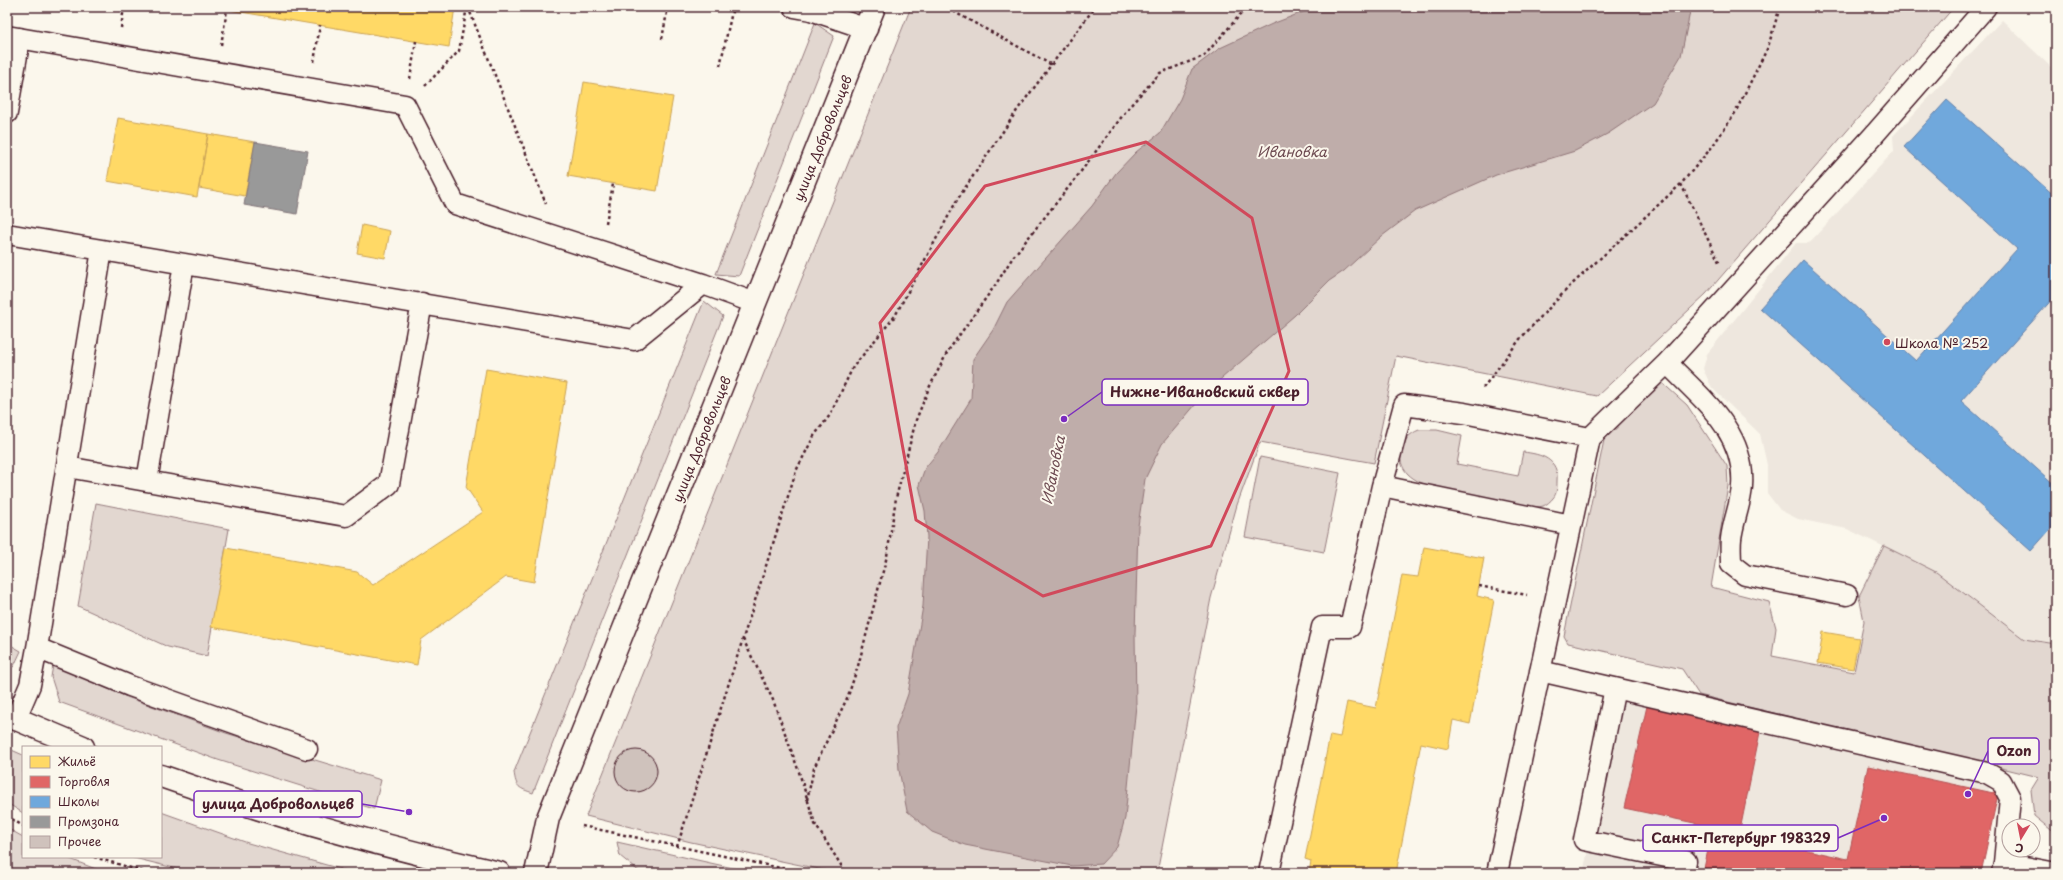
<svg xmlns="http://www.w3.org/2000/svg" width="2063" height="880" font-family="'Playpen Sans',sans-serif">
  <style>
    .built { fill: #eee7de }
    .green { fill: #e2d7d0; stroke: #967b7e }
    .water { fill: #bfadaa; stroke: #907477 }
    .homes { fill: #ffd966; stroke: #c9a154 }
    .shops { fill: #e06666; stroke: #b35154 }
    .schools { fill: #6fa8dc; stroke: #647fa7 }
    .industry { fill: #999; stroke: #817478 }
    .building { fill: #cfc2bc; stroke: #4a1f2b }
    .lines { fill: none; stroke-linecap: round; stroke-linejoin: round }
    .service-casing { stroke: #4a1f2b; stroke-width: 23 }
    .minor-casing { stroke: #4a1f2b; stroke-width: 25 }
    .path { stroke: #4a1f2b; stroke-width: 2.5; stroke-dasharray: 3 3; stroke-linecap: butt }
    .service { stroke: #fbf7ec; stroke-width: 20 }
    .minor { stroke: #fbf7ec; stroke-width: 22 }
    .marked { fill: none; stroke: #d1495b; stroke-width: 3; stroke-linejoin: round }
    .poi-dot { fill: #d1495b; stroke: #fbf7ec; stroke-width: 1.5 }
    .labels { text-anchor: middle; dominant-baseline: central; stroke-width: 4; stroke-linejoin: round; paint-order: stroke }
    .street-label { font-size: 13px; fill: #4a1f2b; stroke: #fbf7ec }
    .poi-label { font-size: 13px; fill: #4a1f2b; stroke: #fbf7ec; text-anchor: start }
    .water-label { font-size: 14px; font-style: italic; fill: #6d4a51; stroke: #fbf7ec }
    .leader { fill: none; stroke: #7b2cbf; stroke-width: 1.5 }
    .callout-dot { fill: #7b2cbf; stroke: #fbf7ec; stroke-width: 1.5 }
    .callout { fill: #fbf7ec; stroke: #7b2cbf; stroke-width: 1.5 }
    .callout-label { font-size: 14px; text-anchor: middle; font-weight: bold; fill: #4a1f2b }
  </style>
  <rect width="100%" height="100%" fill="#fbf7ec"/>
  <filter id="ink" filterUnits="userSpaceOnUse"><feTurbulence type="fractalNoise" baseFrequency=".025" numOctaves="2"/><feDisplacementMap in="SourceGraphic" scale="8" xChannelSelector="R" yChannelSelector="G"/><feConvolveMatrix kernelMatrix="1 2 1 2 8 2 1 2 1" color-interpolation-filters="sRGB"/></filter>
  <g filter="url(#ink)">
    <path class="built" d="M2002 20 2056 72V644L2024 639 1936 572 1866 538 1847 529 1798 519 1780 510 1767 493V465L1760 434 1712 388 1703 369 1707 354 1796 243H1809L1849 200 1894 151 1893 136Z
      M1623 689 1993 770 1971 873H1583Z"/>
    <path class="green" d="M911 7H1954L1706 294 1597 396 1396 356 1374 463 1260 442 1237 505 1211 598 1157 873H838L691 842 586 816Z
      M815 23 834 36 739 276 716 274Z
      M704 301 723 316 533 793C519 788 516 788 514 772Z
      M1658 379 1687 405 1727 466 1728 486 1711 587 1769 602 1776 628 1772 656 1854 672 1864 621 1859 596 1884 546 1936 572 2024 639 2056 644V834L2034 816 2031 790 2039 777 1699 695 1682 669 1568 643 1564 636 1605 435Z
      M1419 430H1437L1462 436 1457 464 1518 476 1523 452C1541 454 1559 459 1557 481 1557 487 1557 494 1553 498 1551 501 1546 505 1543 506 1530 511 1452 493 1435 488 1426 485 1415 481 1408 474 1401 467 1399 458 1402 449 1405 439 1409 434 1419 430Z
      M1260 457 1340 473 1324 552 1245 537Z
      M96 503 229 529 207 656 168 647 78 606Z
      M7 643 21 651 14 666 7 672Z
      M53 665 127 697 226 733 381 780 374 809 218 760 59 702 51 677Z
      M7 748 23 755V813L7 803Z
      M161 812 248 843 355 873H194L130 857H161Z
      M7 828 23 837V857H65L106 873H7Z
      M617 842 755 873H641L620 856Z"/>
    <path class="water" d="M1316 7H1691L1681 56 1653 103 1609 133 1575 151 1496 175 1415 211 1382 236 1344 271 1329 281 1295 315 1207 391 1162 444 1145 479 1138 526 1135 634 1136 705 1125 818 1117 847 1101 864 1072 866 965 845 932 832 907 811 899 770 896 728 908 694 923 606 927 537 925 511 919 485 925 468 938 452 971 399 973 359 993 330 1007 302 1092 206 1116 173 1136 152 1160 133 1180 99 1192 69 1220 48 1272 24Z"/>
    <path class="homes" d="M211 7H455L449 47Z
      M584 82 673 97 657 191 568 176Z
      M118 118 208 134 197 197 107 181Z
      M208 134 255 142 245 196 199 188Z
      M362 225 390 231 385 258 357 253Z
      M486 369 567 383 534 582 506 577 421 640 417 665 211 627 226 548 357 572 373 585 483 512 466 487Z
      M1424 547 1484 558 1477 596 1494 600 1470 724 1453 720 1448 749 1421 743 1396 873H1309L1311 861 1305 859 1330 735 1340 737 1347 702 1376 708 1402 575 1418 577Z
      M1823 632 1859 638 1853 669 1818 663Z"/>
    <path class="shops" d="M1647 706 1760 732 1739 835 1848 859 1868 766 1998 794 1981 873H1703L1713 827 1624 808Z"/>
    <path class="schools" d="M1947 100 2056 197V295L1961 401 2056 486V523L2031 551 1760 308 1803 260 1916 361 2017 249 1904 147Z"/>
    <path class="industry" d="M255 142 308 151 297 214 244 205Z"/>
    <path class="building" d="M615 771a21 21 0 1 1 42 0a21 21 0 1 1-42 0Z"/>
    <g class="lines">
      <defs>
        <path id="service" d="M794 7 811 10 867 29
          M7 36 405 105 455 204 703 284 755 303
          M7 113 20 38
          M7 234 102 250 37 648 30 685 15 720
          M102 250 634 340 703 284
          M1667 363C1701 398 1746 432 1742 486 1741 504 1733 521 1731 539 1730 547 1731 556 1731 564L1745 575 1847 595
          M67 467 346 516 389 484 422 303
          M147 481 184 264
          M1382 486 1571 525
          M37 648 130 686 307 749
          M1540 671 1987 773 2001 781 2010 798 2004 863
          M1615 688 1584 840 1686 861 1683 873
          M1269 873 1322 627H1350L1382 486 1404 405 1464 413 1590 438
          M1497 873 1590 438 1667 363 1873 136 1986 7
          M2002 873 2004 863 2056 873"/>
        <path id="minor" d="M7 715 83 747
          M161 776C271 815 384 847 499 873
          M536 873 548 818 874 7"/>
      </defs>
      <use href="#service" class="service-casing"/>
      <use href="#minor" class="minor-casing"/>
      <path class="path" d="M468 7 546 204
        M949 7 956 13 1052 65
        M121 28 124 7
        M662 39 668 7
        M221 45 227 10
        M314 62 320 25
        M720 66 733 7
        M410 79 416 41
        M425 86 459 51 467 7
        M1681 184 1720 264
        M606 223 613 184
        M1483 388 1520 339 1569 287 1681 184 1712 147 1735 113 1768 47 1780 7
        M1479 586 1527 595
        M743 639 773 700 799 772 815 824 846 873
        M807 800 814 768 848 696 858 666 887 556 896 498 916 420 929 388 948 351 996 284 1013 257 1076 178 1129 107 1160 73 1204 56 1247 7
        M7 816 23 826
        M7 821H13
        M582 826 804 873
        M677 847 796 471 814 436 830 415 853 367 895 316 957 200 1018 109 1095 7
        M94 857 148 873"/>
      <use href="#service" class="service"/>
      <use href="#minor" class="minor"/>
    </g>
  </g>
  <path class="marked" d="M1146 142 1252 218 1289 371 1211 546 1043 596 916 520 880 323 985 186Z"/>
  <circle class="poi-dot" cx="1887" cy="342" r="4"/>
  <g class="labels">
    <g class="street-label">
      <text transform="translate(822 138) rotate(-68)">улица Добровольцев</text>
      <text transform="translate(701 439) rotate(-68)">улица Добровольцев</text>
    </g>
    <g class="poi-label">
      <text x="1895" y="342">Школа № 252</text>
    </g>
    <g class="water-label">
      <text x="1292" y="151">Ивановка</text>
      <text transform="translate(1053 470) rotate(-79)">Ивановка</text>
    </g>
  </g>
  <path class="leader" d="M1064 419L1102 392M1968 794L1988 751M409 812L362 804M1884 818L1838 838"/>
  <g class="callout-dot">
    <circle cx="1064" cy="419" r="4"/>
    <circle cx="1968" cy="794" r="4"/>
    <circle cx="409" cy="812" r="4"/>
    <circle cx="1884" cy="818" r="4"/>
  </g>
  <g class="callout">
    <rect x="1102" y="379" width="206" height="26" rx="4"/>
    <rect x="1988" y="738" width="51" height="26" rx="4"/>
    <rect x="194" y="791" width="168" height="26" rx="4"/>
    <rect x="1643" y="825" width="195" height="26" rx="4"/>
  </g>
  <g class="callout-label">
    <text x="1205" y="397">Нижне-Ивановский сквер</text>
    <text x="2014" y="756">Ozon</text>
    <text x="278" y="809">улица Добровольцев</text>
    <text x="1741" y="843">Санкт-Петербург 198329</text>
  </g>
  <rect width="2063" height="880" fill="none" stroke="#fbf7ec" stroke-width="24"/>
  <rect x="12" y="12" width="2039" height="856" fill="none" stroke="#4a1f2b" stroke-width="1.5" filter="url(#ink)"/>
  <rect x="22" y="746" width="140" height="112" fill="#fbf7ec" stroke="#b4a19f"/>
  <rect x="30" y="756" width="20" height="12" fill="#ffd966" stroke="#b4a19f"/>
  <text x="58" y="766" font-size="12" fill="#4a1f2b">Жильё</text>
  <rect x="30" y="776" width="20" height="12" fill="#e06666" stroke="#b4a19f"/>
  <text x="58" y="786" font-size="12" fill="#4a1f2b">Торговля</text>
  <rect x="30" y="796" width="20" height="12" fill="#6fa8dc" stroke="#b4a19f"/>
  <text x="58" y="806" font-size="12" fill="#4a1f2b">Школы</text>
  <rect x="30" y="816" width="20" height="12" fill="#999999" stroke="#b4a19f"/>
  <text x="58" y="826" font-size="12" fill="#4a1f2b">Промзона</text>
  <rect x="30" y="836" width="20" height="12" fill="#cfc2bc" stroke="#b4a19f"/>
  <text x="58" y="846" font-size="12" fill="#4a1f2b">Прочее</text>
  <g transform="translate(2021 838) rotate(190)"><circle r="19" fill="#fbf7ec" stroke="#b4a19f"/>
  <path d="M0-3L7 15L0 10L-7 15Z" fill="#d1495b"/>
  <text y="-6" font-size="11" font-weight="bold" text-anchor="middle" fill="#4a1f2b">С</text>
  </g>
</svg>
